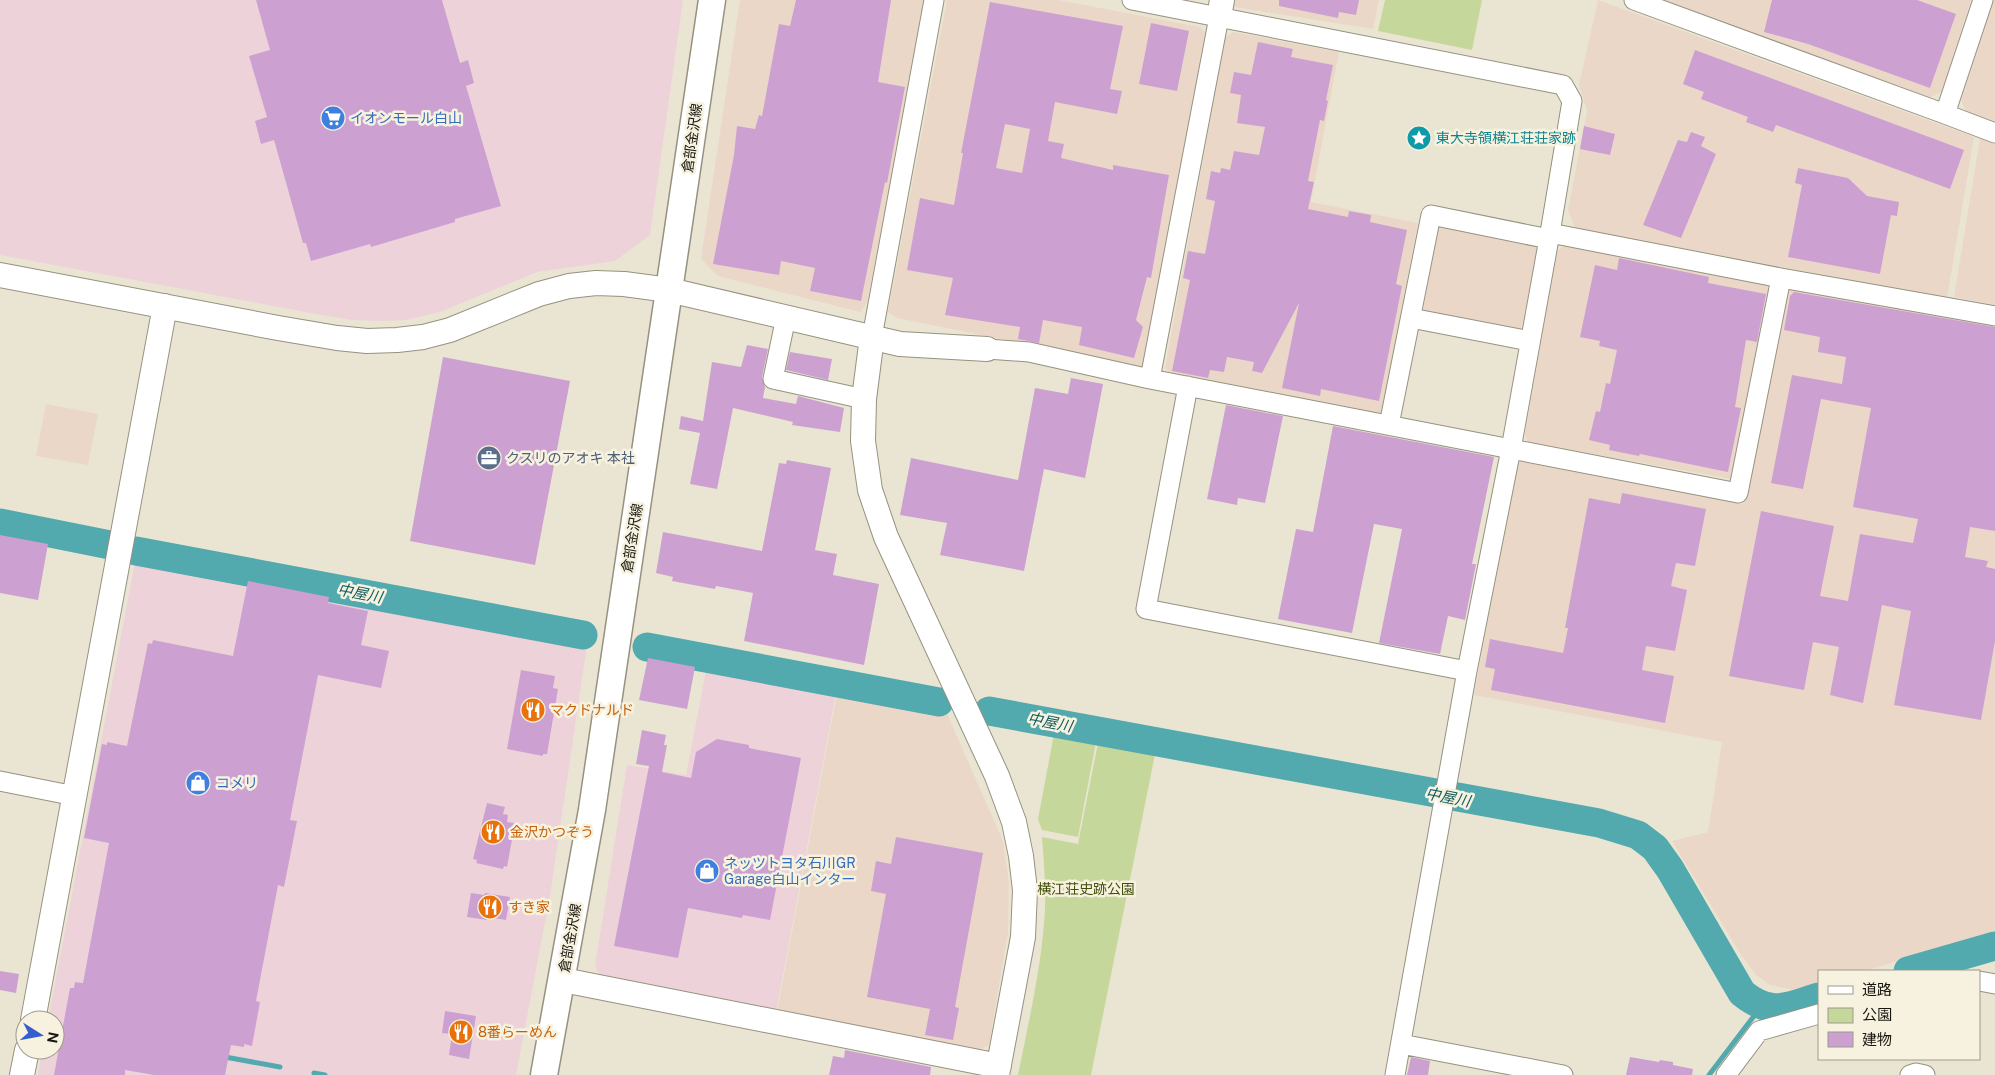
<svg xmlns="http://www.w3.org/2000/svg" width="1995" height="1075" font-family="'Public Sans','Noto Sans JP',sans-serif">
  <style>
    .commercial { fill: #edd3d9 }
    .industrial { fill: #ebd7c8 }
    .green { fill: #c5d79a }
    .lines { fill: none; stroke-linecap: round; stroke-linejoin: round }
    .stream { stroke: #52a9ae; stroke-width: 5 }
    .river { stroke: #52a9ae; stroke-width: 29 }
    .building { fill: #cca1d2; fill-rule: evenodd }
    .minor-casing { stroke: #969280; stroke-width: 21 }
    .tertiary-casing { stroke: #969280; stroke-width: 26 }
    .secondary-casing { stroke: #969280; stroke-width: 29 }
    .minor { stroke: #fff; stroke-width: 19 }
    .tertiary { stroke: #fff; stroke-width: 24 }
    .secondary { stroke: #fff; stroke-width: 26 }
    .labels { text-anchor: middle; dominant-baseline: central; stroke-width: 5; stroke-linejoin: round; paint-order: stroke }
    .shop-label { font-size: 14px; fill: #366cbe; stroke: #f7f2df; text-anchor: start }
    .street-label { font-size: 14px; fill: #181610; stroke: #f7f2df }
    .culture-label { font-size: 14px; fill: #0d838f; stroke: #f7f2df; text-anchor: start }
    .service-label { font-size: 14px; fill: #4e5e75; stroke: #f7f2df; text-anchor: start }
    .food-label { font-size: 14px; fill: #c56008; stroke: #f7f2df; text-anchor: start }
    .park-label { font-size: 14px; fill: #3f4e08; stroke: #f7f2df }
    .water-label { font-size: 15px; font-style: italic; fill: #0f5a5e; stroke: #f7f2df }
  </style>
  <rect width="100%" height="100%" fill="#eae5d2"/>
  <path class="commercial" d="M0 0H683L650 235 615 261 537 272 440 312 406 320 379 321 351 320 316 314 0 255Z
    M136 557 155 562 587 645 550 896 516 1075H38L42 1050H55V1020H48Z
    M707 665 837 688 776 1012 601 977 595 966 627 765 686 775Z"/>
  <path class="industrial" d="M740 0H926L867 303 860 312 718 276 701 259Z
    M947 0H1058L1200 27 1205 32 1146 362 1139 367 897 318 888 312Z
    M1233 0H1379L1373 29 1234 7Z
    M1598 0 1974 137 1947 298 1575 228 1568 210 1587 111 1579 85Z
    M1663 0H1971L1942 91 1930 98Z
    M1993 0H1995V121L1966 111 1961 101Z
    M1233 32 1339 52 1311 202 1418 223 1381 414 1172 374 1165 368 1225 38Z
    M1980 138 1995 144V305L1954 297Z
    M1442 222 1539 243 1520 335 1422 317 1438 229Z
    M1567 244 1764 280 1770 291 1731 479 1528 442 1525 434 1557 251Z
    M1785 286 1995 324V932L1864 971H1819V985L1799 991 1770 985 1756 975 1741 955 1672 841 1708 832 1722 742 1474 695 1517 461 1743 504Z
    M46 404 98 414 88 465 36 456Z
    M838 688 945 709 1003 841 1009 883 1008 932 989 1045 979 1050 777 1012Z"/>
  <path class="green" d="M1385 0H1482L1472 50 1378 31Z
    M1054 734 1096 742 1078 837 1042 830 1038 819Z
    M1098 743 1155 754 1091 1075H1018C1028 1025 1040 974 1044 923 1047 894 1044 866 1042 837L1078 844Z"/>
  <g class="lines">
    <path class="stream" d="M1760 1010 1764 1007
      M225 1057 280 1067
      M314 1073 325 1075
      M1709 1075 1754 1016"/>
    <path class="river" d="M0 523 110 545
      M136 551 583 635
      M647 647 939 702
      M989 711 1599 823 1638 835 1655 848 1670 869 1742 993C1772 1017 1786 1007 1819 997
      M1908 971 1995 946"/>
  </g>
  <path class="building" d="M256 0H442L460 63 468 60 474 83 466 86 501 206 455 219V222L371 247 370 244 311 261 306 243H303L274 140 261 144 255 121 267 117 249 56 270 50Z
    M796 0H891L878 82 905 87 887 183 885 182 861 301 810 291 815 268 781 261 779 275 713 264 734 155 737 126 755 129 759 115 762 116 779 24 790 26Z
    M1279 0H1359L1356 15 1339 12 1338 18 1279 6Z
    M1772 0H1917L1956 14 1930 88 1808 44 1764 32Z
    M990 2 1123 26 1110 89 1122 91 1117 114 1055 102 1048 141 1064 144 1061 158 1113 170V165L1169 175 1151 278 1147 277 1136 320 1143 327 1134 358 1079 345 1082 327 1043 320 1039 343 1018 339 1020 327 945 315 953 278 907 270 920 198 954 205 963 153H961ZM1005 124 1030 129 1022 173 996 168Z
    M1151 23 1189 31 1177 91 1139 84Z
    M1258 42 1293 49 1291 57 1333 65 1326 100 1328 101 1324 121 1320 120 1308 181 1314 182 1308 209 1348 217 1349 211 1371 215 1370 222 1407 230 1396 284 1402 286 1379 401 1321 389 1320 396 1282 388 1299 303 1262 373 1252 371 1254 362 1227 357 1224 372 1210 370 1208 378 1172 371 1190 280 1183 278 1188 251 1205 254 1215 201 1206 199 1211 171 1220 173 1221 168 1230 170 1234 151 1259 155 1265 127 1237 123 1241 95 1230 93 1234 72 1251 75Z
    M1695 50 1964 150 1950 189 1776 125 1773 132 1746 122 1748 117 1701 99 1704 92 1683 84Z
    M1584 126 1615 134 1610 155 1580 149Z
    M1691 132 1705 137 1701 146 1716 154 1681 238 1643 225 1678 140 1687 142Z
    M1798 168 1848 178 1867 196 1899 202 1897 216 1891 215 1880 274 1788 257 1802 185 1795 183Z
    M1619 258 1709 277 1708 283 1766 294 1757 342 1746 340 1735 407 1741 408 1728 472 1640 454 1639 456 1609 450 1610 445 1589 440 1596 411 1600 412 1606 383 1610 384 1617 350 1599 346 1600 341 1580 337 1595 265 1617 270Z
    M1794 292 1995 327V531L1970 527 1965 557 1988 561 1986 567 1995 569V641L1981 720 1894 705 1911 611 1882 605 1863 703 1830 695 1839 647 1813 642 1804 690 1729 676 1761 511 1834 526 1820 596 1848 601 1860 534 1913 543 1918 519 1853 507 1871 408 1821 399 1803 489 1771 483 1792 375 1842 384 1846 357 1818 352 1820 337 1784 330 1790 296Z
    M747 345 768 349 762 377 765 387 763 398 796 404 798 396 844 408 840 432 792 425 793 422 733 408 717 489 690 484 700 433 679 429 681 416 703 421 712 362 741 367Z
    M790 352 832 359 828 380 786 370Z
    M443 357 570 381 535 565 410 541Z
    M1071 378 1103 384 1085 478 1044 469 1024 571 940 555 947 523 900 515 911 458 1018 480 1035 388 1068 394Z
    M1226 405 1283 416 1265 503 1238 498 1237 505 1207 499Z
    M1333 426 1494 457 1472 564H1476L1465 620 1448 616 1440 654 1379 643 1402 529 1374 524 1352 633 1278 619 1296 529 1313 532Z
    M787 460 831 468 815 550 837 554 833 575 879 584 864 665 744 641 753 593 716 586 715 589 672 581 673 577 656 573 663 532 762 551 779 463 786 464Z
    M1622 493 1706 509 1695 566 1676 563 1671 586 1687 590 1675 651 1646 646 1642 670 1674 676 1665 723 1491 690 1495 669 1485 667 1490 639 1563 653 1568 628H1565L1589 498 1620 504Z
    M0 535 48 544 38 600 0 593Z
    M248 581 329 597 328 603 368 611 361 645 389 651 381 688 318 675 290 820 297 821 284 887 278 885 256 1001 260 1002 252 1046 244 1044V1047L231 1045 225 1075H154L125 1070V1075H54L70 988H74L75 982 83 983 109 843 84 838 102 744 107 745V742L127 746 148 643 152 644 153 640 233 656Z
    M648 658 695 667 687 709 639 700Z
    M521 670 555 676 553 688 558 689 547 754H543V756L507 749Z
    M642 730 666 735 664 745H667L662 772 691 778 696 752 717 739 749 745V748L801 758 770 920 743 915 742 918 688 908 678 958 614 946 649 766 636 764Z
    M487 803 505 807 503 814 508 815 507 822 515 823 507 867 504 866 503 869 476 863 477 860 473 859Z
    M896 837 983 853 955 1007 959 1008 953 1040 925 1035 930 1009 867 997 886 894 871 891 876 861 891 864Z
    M471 893 484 895 485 893 510 897 506 920 487 917V920L467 917Z
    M0 971 19 974 16 993 0 990Z
    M445 1011 476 1016 469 1059 449 1055 452 1034 442 1033Z
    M845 1050 931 1067 930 1075H829L833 1056 844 1058Z
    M1411 1057 1430 1061 1428 1075H1407Z
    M1630 1057 1659 1062 1660 1060 1673 1062V1065L1693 1069 1692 1075H1626Z"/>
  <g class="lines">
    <defs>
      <path id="minor" d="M1132 0 1563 85 1572 101 1550 233 1511 449 1738 493 1781 278
        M1634 0 1945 114
        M1983 0 1945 114 1995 133
        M1550 233 1781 278 1995 316
        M786 317 773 379 864 399
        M1411 318 1530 341
        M872 337 934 0
        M987 349 1029 352 1150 379 1511 449 1467 671 1395 1075
        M1150 379 1219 17
        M1188 386 1146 609 1467 671
        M1389 425 1431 215 1549 239
        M0 781 75 796
        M1979 981 1995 984
        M1401 1044 1563 1075
        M1726 1075 1759 1031 1819 1014
        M1910 1075 1916 1073 1925 1075"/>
      <path id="tertiary" d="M1219 17 1222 0
        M0 275 278 328 337 338 367 341 397 340 423 337 450 330 539 294 569 286 596 283 624 284 669 290 900 344 987 349
        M872 337 864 399 863 441 870 490 886 537 997 776 1014 822 1021 856 1025 890 1023 937 997 1075
        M563 980 999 1066
        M33 1020 165 306
        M22 1075 27 1050"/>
      <path id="secondary" d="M544 1075 592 810 712 0"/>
    </defs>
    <use href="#minor" class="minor-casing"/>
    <use href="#tertiary" class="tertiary-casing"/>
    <use href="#secondary" class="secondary-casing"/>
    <use href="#minor" class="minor"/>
    <use href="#tertiary" class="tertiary"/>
    <use href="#secondary" class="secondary"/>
  </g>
  <defs>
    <symbol id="supermarket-disc" viewBox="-11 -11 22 22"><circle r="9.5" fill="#3f7fe0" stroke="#f7f2df"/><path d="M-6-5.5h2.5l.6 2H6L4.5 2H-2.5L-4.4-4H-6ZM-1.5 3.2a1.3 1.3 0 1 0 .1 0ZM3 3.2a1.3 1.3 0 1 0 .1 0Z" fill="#fff"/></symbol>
    <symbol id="sight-disc" viewBox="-11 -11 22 22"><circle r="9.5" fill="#0f9aa8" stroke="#f7f2df"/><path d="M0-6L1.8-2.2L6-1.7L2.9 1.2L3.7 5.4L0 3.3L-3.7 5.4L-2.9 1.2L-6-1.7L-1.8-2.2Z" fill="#fff"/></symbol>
    <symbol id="office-disc" viewBox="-11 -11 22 22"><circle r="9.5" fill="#5c6f8a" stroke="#f7f2df"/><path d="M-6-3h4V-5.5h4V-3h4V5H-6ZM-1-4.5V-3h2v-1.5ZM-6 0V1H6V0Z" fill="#fff"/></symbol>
    <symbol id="restaurant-disc" viewBox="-11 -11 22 22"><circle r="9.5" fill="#e8710a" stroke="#f7f2df"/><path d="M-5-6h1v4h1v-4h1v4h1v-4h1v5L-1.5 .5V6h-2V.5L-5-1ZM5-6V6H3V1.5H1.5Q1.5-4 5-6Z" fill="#fff"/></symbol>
    <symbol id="shop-disc" viewBox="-11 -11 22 22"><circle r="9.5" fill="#3f7fe0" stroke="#f7f2df"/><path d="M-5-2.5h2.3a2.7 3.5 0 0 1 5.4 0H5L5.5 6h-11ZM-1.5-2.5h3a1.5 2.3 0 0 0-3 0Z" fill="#fff"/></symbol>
  </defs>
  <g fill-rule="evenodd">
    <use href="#supermarket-disc" x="319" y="104" width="28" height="28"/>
    <use href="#sight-disc" x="1405" y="124" width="28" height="28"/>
    <use href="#office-disc" x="475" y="444" width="28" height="28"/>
    <use href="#restaurant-disc" x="519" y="696" width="28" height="28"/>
    <use href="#shop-disc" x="184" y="769" width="28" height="28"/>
    <use href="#restaurant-disc" x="479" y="818" width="28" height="28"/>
    <use href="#shop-disc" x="693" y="857" width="28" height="28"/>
    <use href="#restaurant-disc" x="476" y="893" width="28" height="28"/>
    <use href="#restaurant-disc" x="447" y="1018" width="28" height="28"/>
  </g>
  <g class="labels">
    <g class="shop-label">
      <text x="350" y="118">イオンモール白山</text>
      <text x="216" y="783">コメリ</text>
      <text x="724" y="863">ネッツトヨタ石川GR<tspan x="724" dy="16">Garage白山インター</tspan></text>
    </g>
    <g class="street-label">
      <text transform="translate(692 138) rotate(-82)">倉部金沢線</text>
      <text transform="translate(632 538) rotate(-81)">倉部金沢線</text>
      <text transform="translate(570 938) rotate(-80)">倉部金沢線</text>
    </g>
    <g class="culture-label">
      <text x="1436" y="138">東大寺領横江荘荘家跡</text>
    </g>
    <g class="service-label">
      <text x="506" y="458">クスリのアオキ 本社</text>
    </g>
    <g class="food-label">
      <text x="550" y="710">マクドナルド</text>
      <text x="510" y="832">金沢かつぞう</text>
      <text x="508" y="907">すき家</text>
      <text x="478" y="1032">8番らーめん</text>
    </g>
    <g class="park-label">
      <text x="1086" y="889">横江荘史跡公園</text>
    </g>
    <g class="water-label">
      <text transform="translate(360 593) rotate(11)">中屋川</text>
      <text transform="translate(1050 722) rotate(11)">中屋川</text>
      <text transform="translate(1448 797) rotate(11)">中屋川</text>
    </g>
  </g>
  <rect x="1818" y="970" width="162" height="90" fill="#f7f2df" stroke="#9e9a8c"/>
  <rect x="1828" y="986" width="25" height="8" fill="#ffffff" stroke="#9e9a8c"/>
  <text x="1862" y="995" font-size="15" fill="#181610">道路</text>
  <rect x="1828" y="1008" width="25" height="15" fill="#c5d79a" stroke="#9e9a8c"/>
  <text x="1862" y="1020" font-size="15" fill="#181610">公園</text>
  <rect x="1828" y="1032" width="25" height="15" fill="#cca1d2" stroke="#9e9a8c"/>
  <text x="1862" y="1045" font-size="15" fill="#181610">建物</text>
  <g transform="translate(40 1035) rotate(101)"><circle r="24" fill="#f7f2df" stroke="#9e9a8c"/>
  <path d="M0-4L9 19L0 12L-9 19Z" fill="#365dce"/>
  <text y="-8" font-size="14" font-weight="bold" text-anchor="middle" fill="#181610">N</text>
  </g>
</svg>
